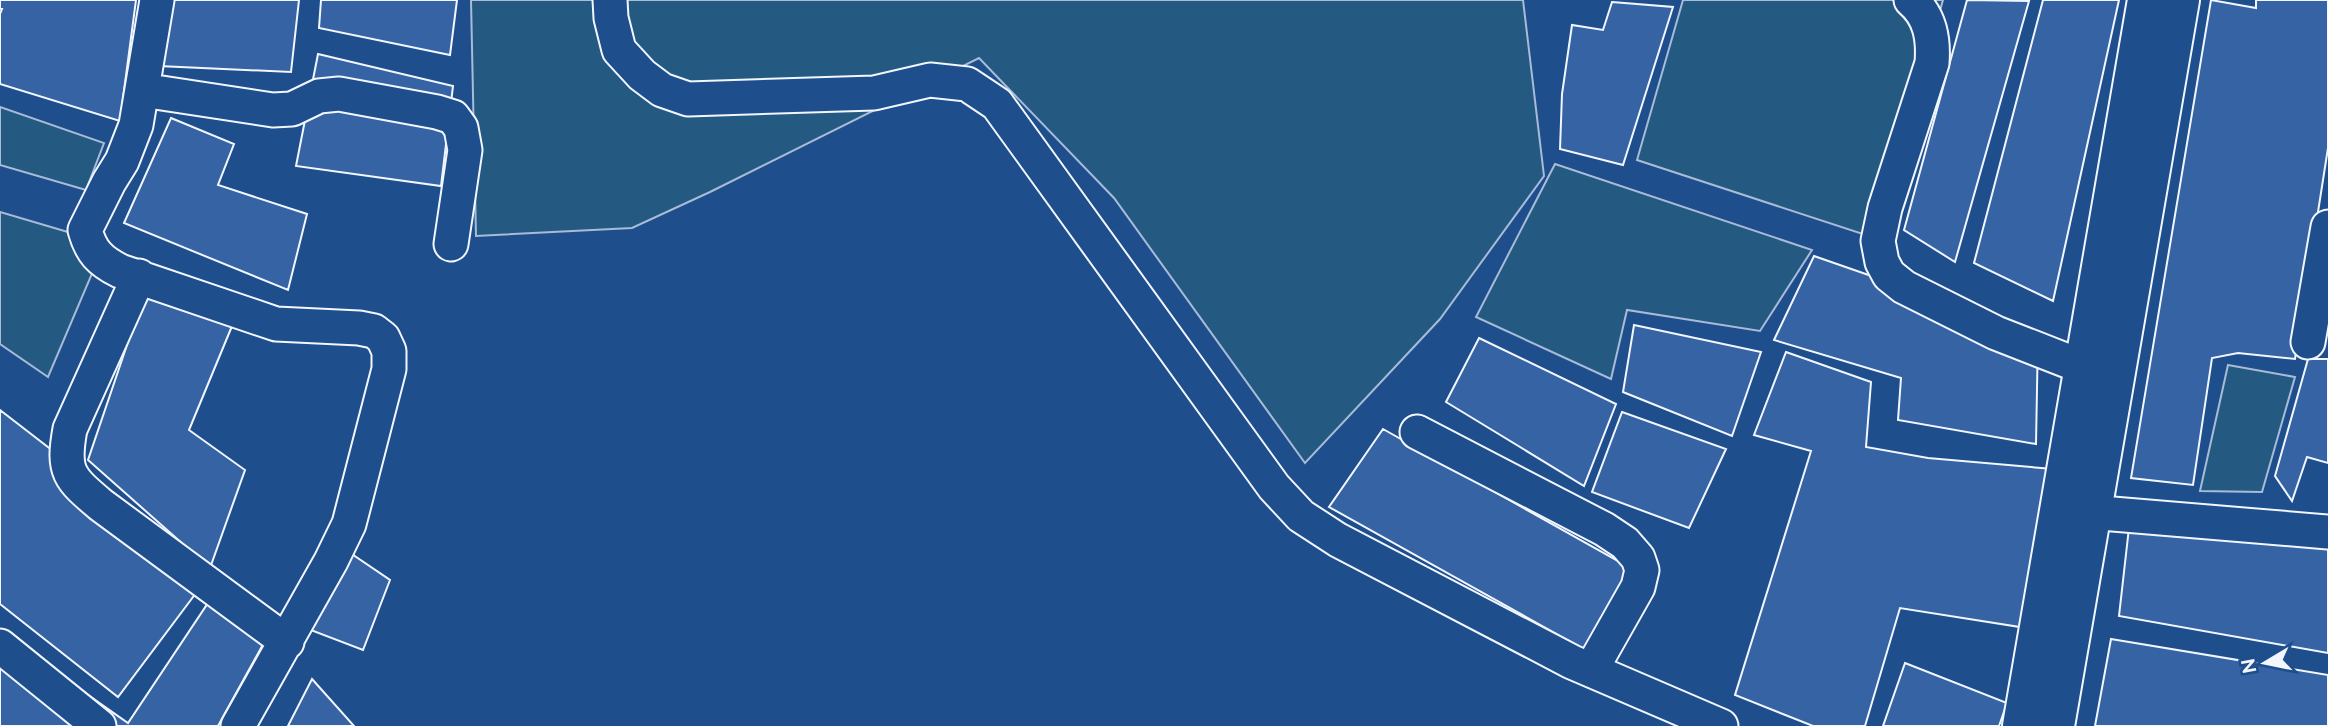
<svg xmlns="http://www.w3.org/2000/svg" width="2328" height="726" font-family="Raleway,sans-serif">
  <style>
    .green { fill: #245a82; stroke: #a8bbd7; stroke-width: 2 }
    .building { fill: #3563a3; stroke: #f2f6ff; stroke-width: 2 }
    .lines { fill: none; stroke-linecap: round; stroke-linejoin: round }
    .minor-casing { stroke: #f2f6ff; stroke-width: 37 }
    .tertiary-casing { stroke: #f2f6ff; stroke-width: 42 }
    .minor { stroke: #1f4e8c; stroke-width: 33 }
    .tertiary { stroke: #1f4e8c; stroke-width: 38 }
  </style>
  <rect width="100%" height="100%" fill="#1f4e8c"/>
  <path class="green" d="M471 0H1523L1544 176 1440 319 1305 463 1114 198 979 58 710 192 632 228 476 236Z
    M1683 0H1943L1875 238 1637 160Z
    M0 107 104 143 86 190 0 165Z
    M1555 164 1812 250 1760 331 1627 310 1611 379 1476 317Z
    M0 212 105 243 48 377 0 344Z
    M2228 365 2295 377 2262 492 2200 491Z"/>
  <path class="building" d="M0 0H136L120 121 0 84V14L2 9H0Z
    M169 0H299L291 72 159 66Z
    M321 0H457L450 55 319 28Z
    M1967 0 2029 1 1955 262 1904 230Z
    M2043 0H2119L2053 301 1974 263Z
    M2211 0 2256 8V0H2328V148L2295 359 2238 353 2212 358 2193 485 2131 478Z
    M1612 2 1673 7 1623 165 1560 149 1562 94 1572 25 1603 30Z
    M318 54 453 86 441 186 296 166Z
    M171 118 234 144 218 185 307 214 288 290 124 223Z
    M1814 256 2038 334 2036 444 1898 420 1901 378 1774 340Z
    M148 283 237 314 189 430 245 470 210 568 88 460Z
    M1634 325 1761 352 1732 436 1623 392Z
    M1479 338 1616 404 1584 486 1446 402Z
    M1786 352 1871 382 1866 447 1928 458 2053 469 2020 627 1900 608 1865 726H1813L1735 695 1811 451 1754 435Z
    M2308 359H2328V463L2307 457 2292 501 2275 476Z
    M0 410 211 573 118 697 0 604Z
    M1622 412 1726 449 1689 528 1592 492Z
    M1383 429 1632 569 1587 651 1329 507Z
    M2131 510 2328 524V653L2119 616Z
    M340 546 390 580 363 650 308 629Z
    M210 600 266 639 218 726H0V633L128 723Z
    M2111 639 2328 675V726H2095Z
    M1905 663 2007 703 1999 726H1883Z
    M312 679 354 726H288Z"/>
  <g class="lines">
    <defs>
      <path id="minor" d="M157 0 136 125 122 161 109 182 85 230C91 252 100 261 120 271L276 324 359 328 374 331 383 338 389 351V369L349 524 331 561 238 726
        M610 0 611 18 619 50 642 75 662 90 688 99 874 93 930 80 967 84 997 104 1274 487 1301 516 1338 540 1572 662 1721 726
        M1911 0C1930 16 1934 38 1932 63L1885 208 1878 241 1882 262 1889 275 1904 287 1996 333 2083 367
        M142 90 273 110 292 109 319 96 339 94 437 112 453 117 461 128 465 150 451 244
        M139 276 70 429C62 472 69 478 101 505L287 642
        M2308 342 2328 227
        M1417 432 1604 529 1625 543 1638 558 1642 570 1638 587 1591 670
        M2065 510 2328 532
        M0 646 99 726"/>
      <path id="tertiary" d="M2022 726 2147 0
        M2055 726 2180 0"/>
    </defs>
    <use href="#minor" class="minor-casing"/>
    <use href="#tertiary" class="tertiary-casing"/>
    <use href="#minor" class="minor"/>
    <use href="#tertiary" class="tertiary"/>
  </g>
  <g transform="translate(2265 663) rotate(260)" stroke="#1f4e8c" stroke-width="5" paint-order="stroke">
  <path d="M0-5L12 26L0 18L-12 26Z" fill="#f2f6ff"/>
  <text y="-10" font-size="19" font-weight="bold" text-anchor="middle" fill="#f2f6ff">N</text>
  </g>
</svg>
